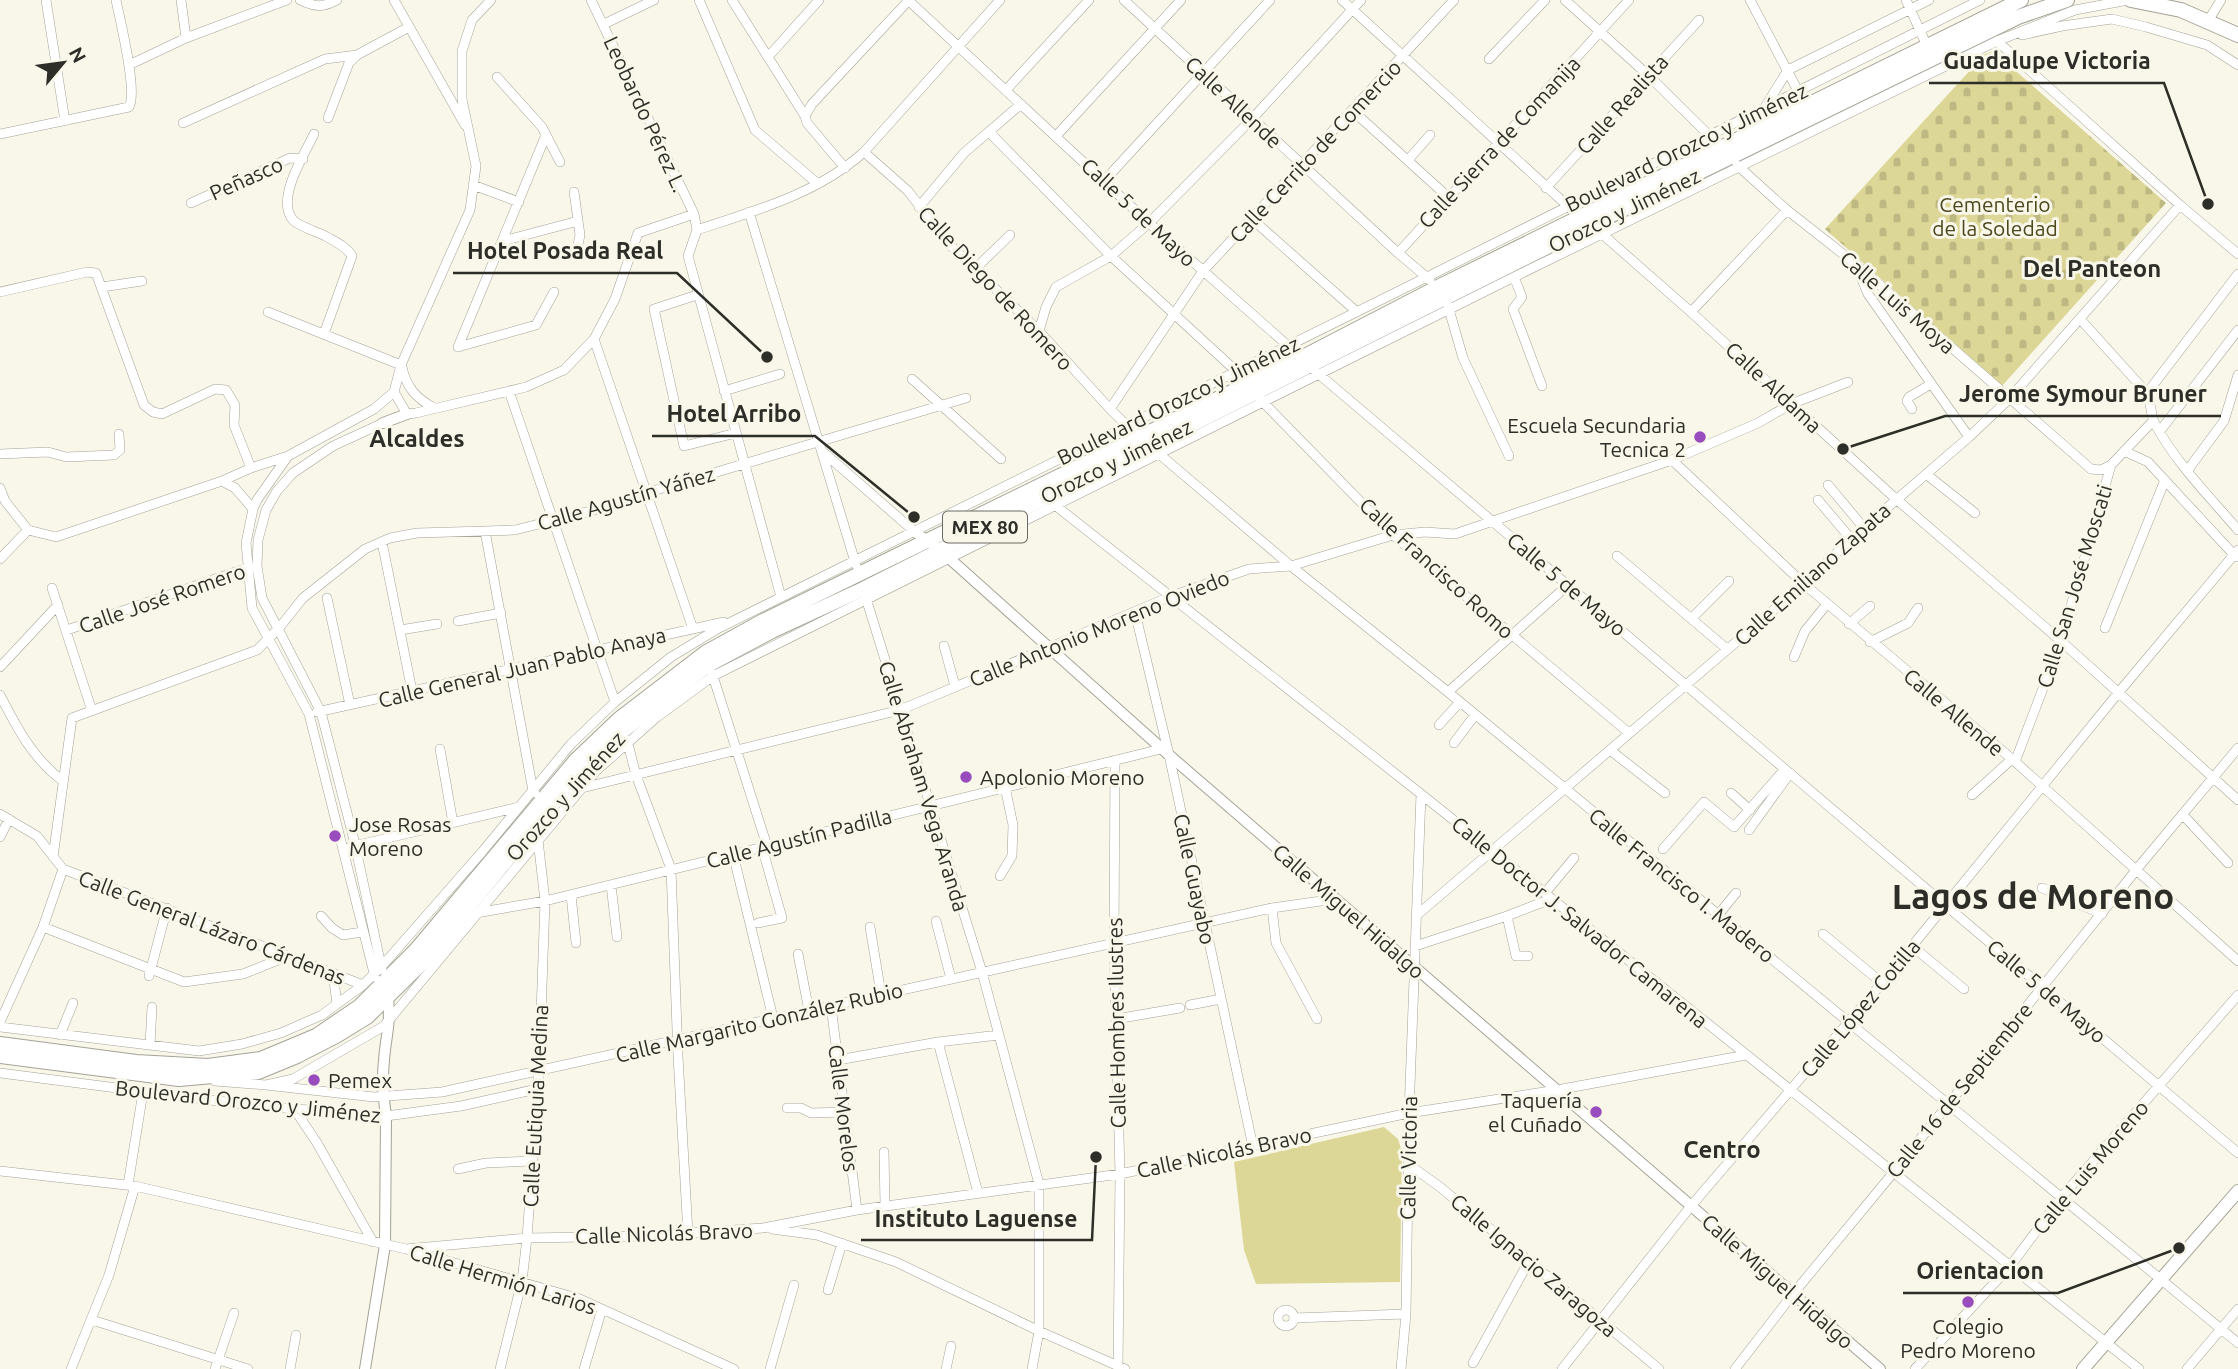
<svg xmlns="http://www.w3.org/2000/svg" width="2238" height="1369" font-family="Ubuntu,sans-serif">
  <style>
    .grass { fill: #ddd797 }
    .cemetery { fill: url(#cemetery-stones) }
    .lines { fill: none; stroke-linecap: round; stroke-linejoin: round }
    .minor-casing { stroke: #a4a397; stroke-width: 10 }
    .tertiary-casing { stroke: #a4a397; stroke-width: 12 }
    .secondary-casing { stroke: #a4a397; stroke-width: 14 }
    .trunk-casing { stroke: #a4a397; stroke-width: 16 }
    .minor { stroke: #fff; stroke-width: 9 }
    .tertiary { stroke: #fff; stroke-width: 10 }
    .secondary { stroke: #fff; stroke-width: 12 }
    .trunk { stroke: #fff; stroke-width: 14 }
    .poi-dot { fill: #994cbd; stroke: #f8f7e9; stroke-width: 2.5 }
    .labels { text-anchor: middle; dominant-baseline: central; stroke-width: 6; stroke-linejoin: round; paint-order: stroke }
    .shield { fill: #f8f7e9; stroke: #6b6a63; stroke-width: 2 }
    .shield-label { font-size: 19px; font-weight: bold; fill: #2e2e29 }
    .street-label { font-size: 21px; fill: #2e2e29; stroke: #f8f7e9 }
    .park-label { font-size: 21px; fill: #4c471d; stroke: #f8f7e9 }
    .poi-label { font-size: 21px; fill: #2e2e29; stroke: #f8f7e9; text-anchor: start }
    .quarter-label { font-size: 24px; font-weight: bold; fill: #2e2e29; stroke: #f8f7e9 }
    .town-label { font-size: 35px; font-weight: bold; fill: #2e2e29; stroke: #f8f7e9 }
    .leader { fill: none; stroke: #2e2e29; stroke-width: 2.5 }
    .callout-dot { fill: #2e2e29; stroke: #f8f7e9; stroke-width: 2.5 }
    .callout-label { font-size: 23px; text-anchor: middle; font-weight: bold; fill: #2e2e29; stroke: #f8f7e9; stroke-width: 6; stroke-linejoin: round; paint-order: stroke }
  </style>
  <defs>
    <pattern id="cemetery-stones" width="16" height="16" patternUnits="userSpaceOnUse" patternTransform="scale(1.75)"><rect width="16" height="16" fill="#ddd797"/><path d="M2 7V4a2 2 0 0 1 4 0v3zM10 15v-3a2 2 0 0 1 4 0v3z" fill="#beb982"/></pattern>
  </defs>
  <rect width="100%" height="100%" fill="#f8f7e9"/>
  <path class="grass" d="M1384 1127 1398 1139 1402 1152 1400 1282 1256 1284 1244 1250 1234 1162Z"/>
  <path class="cemetery" d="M1993 51 2166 203 2002 386 1825 229 1974 66 1973 59Z"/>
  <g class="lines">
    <defs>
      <path id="minor" d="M46 0 65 121
        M181 0 186 38
        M300 0C315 7 322 8 337 0
        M394 0 465 125
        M591 0 694 214 697 230
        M699 0 755 130 818 184
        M732 0 805 116 807 123 845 168
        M908 0 1149 223 1303 359
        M1124 0 1398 253 1430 280
        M1342 0 1571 209
        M1565 0 1649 76 1723 149
        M1750 0 1798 91
        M1906 0 1927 46
        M2208 21 2221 0
        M604 24 654 0
        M2022 35 2062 26 2112 19 2146 27 2207 45 2238 65
        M1997 41 2180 205 2238 254
        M768 57 819 0
        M1489 59 1545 0
        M129 65 186 38 287 0
        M497 77 542 127 560 162
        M1006 90 1089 0
        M1765 107 1788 70 1929 0
        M1352 110 1448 197
        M805 116 812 104 909 0
        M328 118 349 63 357 55 409 27
        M183 123 325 59 357 55
        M989 132 1111 256 1236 371
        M0 134 129 107C138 92 120 20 116 0
        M314 134C305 154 275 199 293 220 298 226 318 232 327 237 336 242 347 247 352 256L324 334
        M1056 136 1181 0
        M864 152 908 191 947 242 1039 331 1110 409 1142 440
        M1408 160 1430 135
        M1737 165 1787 210 1857 265 2091 469 2101 470 2111 465
        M1105 180 1270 0
        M473 185 519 202
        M1546 188 1699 20
        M574 192 580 235 576 254
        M191 203 290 158 303 159
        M919 207 964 153 1021 104
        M749 212 856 565
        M1252 219 1357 312
        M697 230C757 210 817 194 864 152L1000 0
        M697 230 688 256 781 597
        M1601 233 1691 312 1896 499 2061 641 2238 800
        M503 241 578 221
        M1398 253 1629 0
        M1857 267 1868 294 1969 437
        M974 270 1010 235
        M1514 277 1522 297 1513 309 1542 386
        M102 287 142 281
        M0 292 87 272 96 273 144 405 153 412 162 414 215 389 226 390 235 405 234 425 251 468
        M697 295 654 309 684 446 736 433
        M1448 306 1463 358 1509 456
        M268 312 401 365
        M1691 312 1787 210
        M2081 320 2147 393C2151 403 2151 416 2155 424 2176 463 2209 496 2238 530
        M1039 331 1046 307 1056 287 1111 256 1149 223 1252 119 1361 0
        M594 339 693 629
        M458 347 546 135
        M458 347 536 325 554 292
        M402 367C406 387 416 398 434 408
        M1315 371 2238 1153
        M912 379 1001 459
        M509 391 615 702
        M724 391 780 374
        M394 392 407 414 416 413 526 387 564 370 594 339 615 299 638 233 694 214
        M2147 393 2238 274
        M1260 399 1393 535 1629 733
        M1110 409 1203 271 1454 0
        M1912 409 1907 401 1909 397 1931 384
        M2160 431 2238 330
        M822 451 915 532
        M2124 451 2148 462 2236 557
        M1158 453 1291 566 1448 692 2238 1343
        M0 454 48 452 66 457 114 455 120 450 119 434
        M288 456 257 500 253 509 246 543 252 608 309 714 375 977
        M1672 460 1804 584 2012 759 2238 961
        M2187 471 2224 421 2238 375
        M1926 474 1975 513
        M222 481 235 488 253 509
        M1828 485 1864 528
        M0 488 5 501 28 530 56 537 222 481 251 468 288 456 374 409 394 392 401 365 470 210 476 166 462 99V51L472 20 491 0
        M1818 500 1851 539
        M1051 502 1421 794 2139 1369
        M485 531 533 791 535 793
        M382 542 412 691
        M1617 556 1727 649
        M0 559 28 530
        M52 588 92 711
        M865 595 982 972 1039 1184V1331L1032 1369
        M327 598 350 705
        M1135 612 1169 755 1253 1147
        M1692 618 1729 581
        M458 621 501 613
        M1849 624 1870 606
        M2105 628 2165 480
        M67 630 250 567
        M400 630 437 624
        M1870 642 1908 623 1918 608
        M944 646 955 686
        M1794 657 1805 631 1827 604
        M0 667 58 605
        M712 673 767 846
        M1448 692 1568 585
        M0 695C17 728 33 759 63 781
        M317 712 724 622
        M1439 725 1459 703
        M627 740 636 775 671 869 678 1056 688 1234
        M1454 743 1475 715
        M440 749 453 823
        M1610 750 1665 793
        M1115 760 1114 943 1120 1174 1118 1369
        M2015 762 2061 641 2111 465 2153 421
        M582 788 900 710 1172 596 1249 569 1291 566 1393 535 1425 532 1455 534 1672 460 1758 423 1791 404 1848 382
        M1731 793 1750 810
        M1972 795 2012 759
        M0 814 37 836 63 869 363 985
        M2183 815 2228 863
        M1749 830 1790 773
        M0 837 9 819
        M350 847 519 807
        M1663 849 1704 802 1734 827 1785 769
        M733 854 773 1018
        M53 857 72 718 257 650 279 628 303 598 365 549 390 538 417 533 515 530 638 499 646 493 966 398
        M1000 876 1012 856 1013 825 1005 787
        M611 885 617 937
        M2042 888 2102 914
        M1545 893 1574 858
        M571 895 576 943
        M1272 908 1276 943 1317 1019
        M476 913 545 901 1161 749
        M1417 915 1804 584 1851 539 1969 437 2009 399 2180 205
        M1718 915 1736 893
        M321 916 332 928 343 935 362 932
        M1507 916 1516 956H1528
        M936 921 951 979
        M758 923 782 918 762 847
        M43 927 184 982 243 974 288 956
        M870 927 881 994
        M1823 934 1882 983
        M1415 946 1507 916 1551 899
        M1912 946 1964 989
        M798 954 809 1011
        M382 970 354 840 321 712 262 598 257 566 258 540 266 510 277 491 293 473 333 446 383 423
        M333 973 337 1004
        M149 976 167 908
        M1190 1005 1221 999
        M831 1006 857 1210
        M1116 1019 1180 1008
        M0 1022 43 927 63 869
        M0 1027 199 1051 242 1044 281 1033 322 1015 363 985 382 966 482 852 571 744 615 702 671 657 719 628 1427 277 1980 0
        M60 1035 73 1003
        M938 1042 978 1193
        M150 1045 152 1007
        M838 1060 938 1042 999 1035
        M0 1073 257 1106 386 1116 461 1106 537 1089
        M215 1081 266 1085 374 1097 442 1092 1272 908 1335 899
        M266 1085 293 1079 384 1026 596 771 657 717 713 676 1514 277 1997 41 2075 10 2128 0
        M787 1108H801L811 1113 845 1112
        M295 1110 317 1143 373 1242
        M884 1152 885 1206
        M1408 1164 1440 1187 1659 1369
        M458 1169 486 1163 533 1161
        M0 1171 135 1186 406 1249 580 1299 734 1369
        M128 1185 143 1092
        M772 1229 817 1235 896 1262 1039 1331 1125 1369
        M406 1249 527 1238 644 1236 763 1228 857 1210 1120 1174 1409 1113 1557 1090 1746 1055
        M828 1290 842 1243
        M1278 1318a8 8 0 1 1 16 0a8 8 0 1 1-16 0Z
        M1294 1318 1406 1314
        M92 1320 248 1369
        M1473 1363 1529 1261
        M71 1369 109 1275 135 1186
        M215 1369 234 1313
        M290 1369 296 1335
        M500 1369 522 1281 527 1238 539 1070 545 901 538 840
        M584 1369 602 1309
        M770 1369 794 1285
        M946 1369 951 1346
        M1401 1369 1406 1314 1409 1113 1421 794
        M1562 1369 1691 1206 1882 983 2119 692 2238 550
        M1735 1369 1793 1294 1893 1173 2141 864 2238 748
        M1915 1369 2011 1265 2061 1198 2238 995
        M2187 1369 2238 1309"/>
      <path id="tertiary" d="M383 423 407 414
        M915 532 940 550 1169 755 1880 1369
        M365 1369 385 1245 386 1116C383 1098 382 1079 384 1060 386 1034 392 1020 387 993"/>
      <path id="secondary" d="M2083 1369 2238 1191"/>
      <path id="trunk" d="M2131 0 2181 10 2238 35
        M0 1044 136 1062 208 1066 261 1059 316 1036 360 1006 416 950 576 760 619 719 705 653 763 621 1301 358 1438 287 2021 0
        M0 1056 179 1079 258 1072 297 1056 336 1036 367 1017 426 959 550 807 624 730 708 665 772 631 863 589 1591 225 2018 17 2067 0"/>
    </defs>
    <use href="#minor" class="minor-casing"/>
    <use href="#tertiary" class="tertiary-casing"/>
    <use href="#secondary" class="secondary-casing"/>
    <use href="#trunk" class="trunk-casing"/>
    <use href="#minor" class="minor"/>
    <use href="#tertiary" class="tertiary"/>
    <use href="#secondary" class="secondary"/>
    <use href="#trunk" class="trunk"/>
  </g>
  <g class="poi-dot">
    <circle cx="1700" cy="437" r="7"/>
    <circle cx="966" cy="777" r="7"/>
    <circle cx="335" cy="836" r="7"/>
    <circle cx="314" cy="1080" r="7"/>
    <circle cx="1596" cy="1112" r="7"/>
    <circle cx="1968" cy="1302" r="7"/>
  </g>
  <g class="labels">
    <rect class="shield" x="943" y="511.5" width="84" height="31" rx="5"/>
    <g class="shield-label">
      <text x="985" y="527">MEX 80</text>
    </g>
    <g class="street-label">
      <text transform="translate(1234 102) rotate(43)">Calle Allende</text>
      <text transform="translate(1622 104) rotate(-48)">Calle Realista</text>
      <text transform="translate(646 114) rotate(65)">Leobardo Pérez L.</text>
      <text transform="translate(1499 142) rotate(-47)">Calle Sierra de Comanija</text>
      <text transform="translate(1686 147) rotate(-26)">Boulevard Orozco y Jiménez</text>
      <text transform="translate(1315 151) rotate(-47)">Calle Cerrito de Comercio</text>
      <text transform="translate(246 178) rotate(-24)">Peñasco</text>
      <text transform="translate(1624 210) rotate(-26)">Orozco y Jiménez</text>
      <text transform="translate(1139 212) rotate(43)">Calle 5 de Mayo</text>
      <text transform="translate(996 288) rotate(47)">Calle Diego de Romero</text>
      <text transform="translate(1898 302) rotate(41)">Calle Luis Moya</text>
      <text transform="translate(1774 387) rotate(43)">Calle Aldama</text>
      <text transform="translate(1178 400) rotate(-26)">Boulevard Orozco y Jiménez</text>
      <text transform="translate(1116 461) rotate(-26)">Orozco y Jiménez</text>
      <text transform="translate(626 498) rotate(-16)">Calle Agustín Yáñez</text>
      <text transform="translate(1437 568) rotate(42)">Calle Francisco Romo</text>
      <text transform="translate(1812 574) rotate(-42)">Calle Emiliano Zapata</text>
      <text transform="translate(1567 584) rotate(40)">Calle 5 de Mayo</text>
      <text transform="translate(2074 586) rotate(-73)">Calle San José Moscati</text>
      <text transform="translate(162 598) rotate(-19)">Calle José Romero</text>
      <text transform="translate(1099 628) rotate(-22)">Calle Antonio Moreno Oviedo</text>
      <text transform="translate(522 667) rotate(-13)">Calle General Juan Pablo Anaya</text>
      <text transform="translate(1954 712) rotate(40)">Calle Allende</text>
      <text transform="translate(924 786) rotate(73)">Calle Abraham Vega Aranda</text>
      <text transform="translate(565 796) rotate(-48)">Orozco y Jiménez</text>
      <text transform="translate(799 838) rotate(-14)">Calle Agustín Padilla</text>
      <text transform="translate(1195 879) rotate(78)">Calle Guayabo</text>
      <text transform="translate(1682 885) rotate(39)">Calle Francisco I. Madero</text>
      <text transform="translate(1349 911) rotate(41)">Calle Miguel Hidalgo</text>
      <text transform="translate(1580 922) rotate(39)">Calle Doctor J. Salvador Camarena</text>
      <text transform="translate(212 927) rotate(21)">Calle General Lázaro Cárdenas</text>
      <text transform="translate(2047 991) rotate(40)">Calle 5 de Mayo</text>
      <text transform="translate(1860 1008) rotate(-50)">Calle López Cotilla</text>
      <text transform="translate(759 1022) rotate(-13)">Calle Margarito González Rubio</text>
      <text transform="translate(1116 1023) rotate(-91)">Calle Hombres Ilustres</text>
      <text transform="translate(1959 1090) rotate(-51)">Calle 16 de Septiembre</text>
      <text transform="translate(248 1101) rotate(6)">Boulevard Orozco y Jiménez</text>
      <text transform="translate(535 1106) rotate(-87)">Calle Eutiquia Medina</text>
      <text transform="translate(844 1108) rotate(83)">Calle Morelos</text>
      <text transform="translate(1224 1152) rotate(-12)">Calle Nicolás Bravo</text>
      <text transform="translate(1408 1158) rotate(-89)">Calle Victoria</text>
      <text transform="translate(2090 1167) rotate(-50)">Calle Luis Moreno</text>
      <text transform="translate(664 1233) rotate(-2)">Calle Nicolás Bravo</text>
      <text transform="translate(1534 1265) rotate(40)">Calle Ignacio Zaragoza</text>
      <text transform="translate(503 1279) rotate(17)">Calle Hermión Larios</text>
      <text transform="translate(1778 1281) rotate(41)">Calle Miguel Hidalgo</text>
    </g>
    <g class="park-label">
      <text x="1995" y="204">Cementerio<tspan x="1995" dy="24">de la Soledad</tspan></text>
    </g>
    <g class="poi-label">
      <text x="1686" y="425" text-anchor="end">Escuela Secundaria<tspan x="1686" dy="24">Tecnica 2</tspan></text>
      <text x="980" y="777">Apolonio Moreno</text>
      <text x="349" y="824">Jose Rosas<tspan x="349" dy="24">Moreno</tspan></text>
      <text x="328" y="1080">Pemex</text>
      <text x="1582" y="1100" text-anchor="end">Taquería<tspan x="1582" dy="24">el Cuñado</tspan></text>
      <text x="1968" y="1326" text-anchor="middle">Colegio<tspan x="1968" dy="24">Pedro Moreno</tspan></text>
    </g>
    <g class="quarter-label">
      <text x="2092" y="268">Del Panteon</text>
      <text x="417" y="438">Alcaldes</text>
      <text x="1722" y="1149">Centro</text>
    </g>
    <g class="town-label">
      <text x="2033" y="896">Lagos de Moreno</text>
    </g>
  </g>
  <path class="leader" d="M2208 204L2164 83H1929M767 357L677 273H453M1843 449L1945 416H2221M914 517L815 436H652M1096 1157L1092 1240H861M2179 1248L2058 1293H1903"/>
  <g class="callout-dot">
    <circle cx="2208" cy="204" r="7"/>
    <circle cx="767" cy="357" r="7"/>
    <circle cx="1843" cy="449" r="7"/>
    <circle cx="914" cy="517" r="7"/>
    <circle cx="1096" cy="1157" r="7"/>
    <circle cx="2179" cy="1248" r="7"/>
  </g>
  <g class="callout-label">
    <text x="2047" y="69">Guadalupe Victoria</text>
    <text x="565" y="259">Hotel Posada Real</text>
    <text x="2083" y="402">Jerome Symour Bruner</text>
    <text x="734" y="422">Hotel Arribo</text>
    <text x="976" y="1227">Instituto Laguense</text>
    <text x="1980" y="1279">Orientacion</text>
  </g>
  <g transform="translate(63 63) rotate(61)" stroke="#f8f7e9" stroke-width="5" paint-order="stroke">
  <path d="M0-5L12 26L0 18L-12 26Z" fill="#2e2e29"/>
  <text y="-10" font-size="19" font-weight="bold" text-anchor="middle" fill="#2e2e29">N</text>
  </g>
</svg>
